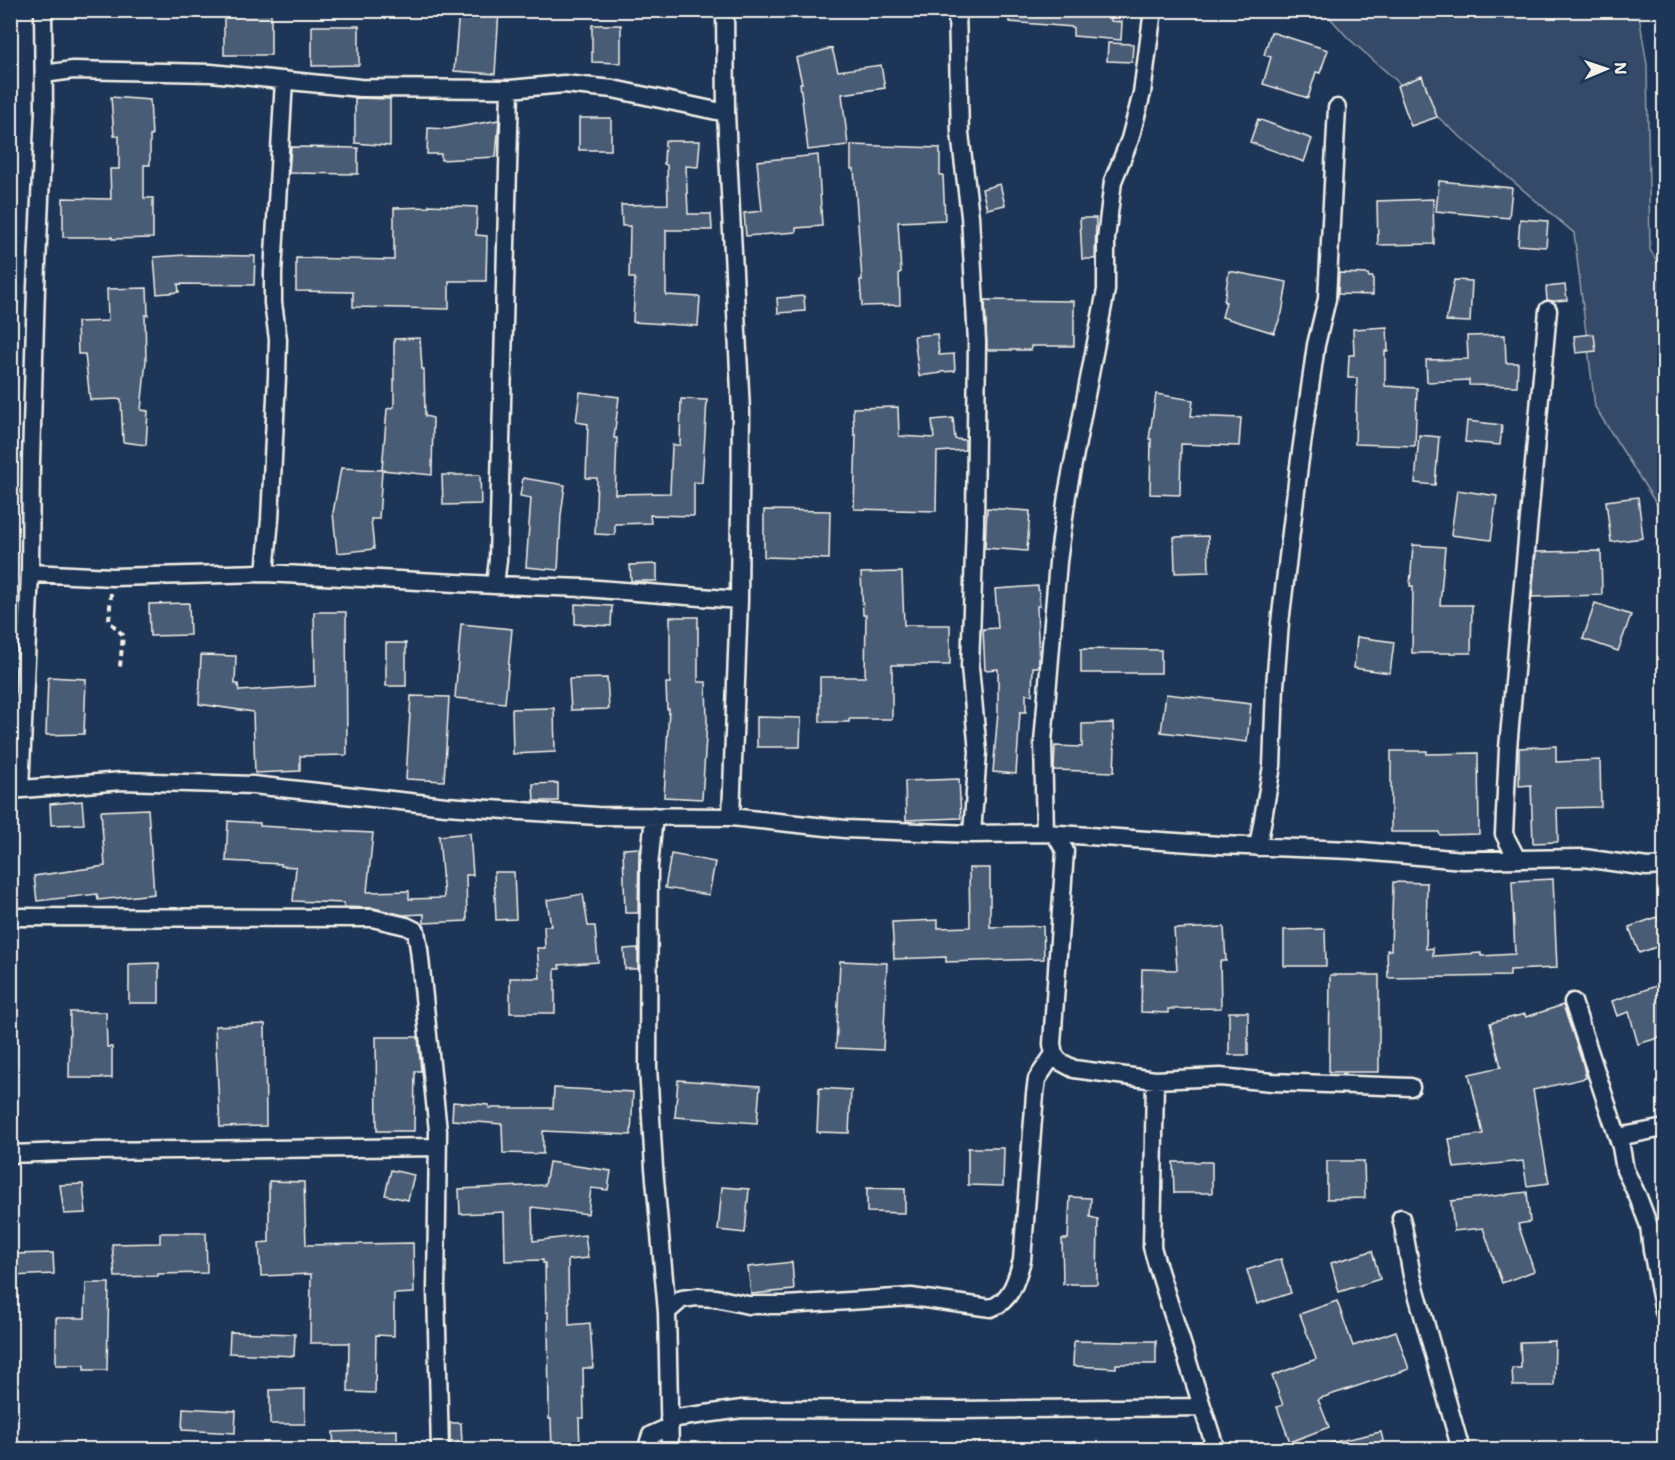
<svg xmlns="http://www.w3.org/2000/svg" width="1675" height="1460" font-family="'Shantell Sans',sans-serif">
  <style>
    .green { fill: #354a67; stroke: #949ea8; stroke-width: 1.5 }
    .building { fill: #485b74; stroke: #f4f1e8; stroke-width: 1.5 }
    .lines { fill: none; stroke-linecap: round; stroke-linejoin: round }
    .street-casing { stroke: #f4f1e8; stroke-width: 21 }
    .path { stroke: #f4f1e8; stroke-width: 4; stroke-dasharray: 6 4.5; stroke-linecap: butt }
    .street { stroke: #1d3557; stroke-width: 16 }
  </style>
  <rect width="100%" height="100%" fill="#1d3557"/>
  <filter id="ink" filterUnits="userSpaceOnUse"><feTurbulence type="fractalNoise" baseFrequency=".0167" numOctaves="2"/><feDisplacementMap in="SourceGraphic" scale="12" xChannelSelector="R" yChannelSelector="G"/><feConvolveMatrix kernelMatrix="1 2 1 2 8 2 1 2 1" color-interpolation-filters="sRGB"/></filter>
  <g filter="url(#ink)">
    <path class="green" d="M1324 11H1647L1639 15 1647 65 1650 250 1664 272V512L1659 508 1595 407 1574 233 1457 134 1348 38Z"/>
    <path class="building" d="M224 10H271V55H224Z
      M459 10H499L495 74 454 71Z
      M1009 10H1112L1111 21 1122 22 1121 40 1073 36V27L1009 22Z
      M592 25H621V63L592 62Z
      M312 26H359V65L312 66Z
      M1271 32 1328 50 1320 73 1316 72 1308 98 1263 84 1271 57 1264 55Z
      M1108 43 1133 44 1132 62 1107 61Z
      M832 48 838 71 881 65 885 88 842 94 848 145 808 150 800 83H802L796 58Z
      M1422 76 1437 117 1411 126 1397 86Z
      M111 97 150 100 152 136H150V165H144V198H153V238L112 239V237H63V198L111 199 110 169H119V136H114Z
      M355 98 390 99V146L355 143Z
      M579 118H611V150H579Z
      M1258 119 1312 139 1304 162 1250 142Z
      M499 120 496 157 441 160V154H427L428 128 447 129Z
      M665 141H700L698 167 686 166 688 214H711L712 230H666V295L700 297 698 326 633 322 635 278H629L630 226H622L621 205 668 204 667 165 664 164Z
      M851 145 940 148V175H943L945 220 898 222 901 272 899 273 900 305 862 306 860 280H862L854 169H851Z
      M291 147 358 148V174L289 173Z
      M818 155 822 226 796 228V232L746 236 744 213 762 211 757 161Z
      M1439 181 1512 188 1509 218 1436 211Z
      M1000 184 1005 205 987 209 982 189Z
      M1433 199 1434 244 1378 245 1377 201Z
      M429 205 477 207 476 235 487 236 486 281H449V309L353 307V292L296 291V258L394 260V208L429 207Z
      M1080 218H1096L1095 259H1082Z
      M1520 219 1548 221 1546 247 1518 245Z
      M186 255 255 256 254 285 178 284 179 292 157 294 154 257Z
      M1229 271 1287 282 1282 313 1274 333 1222 317 1226 302H1224Z
      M1339 273 1368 274 1369 277H1373V295L1338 294Z
      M1454 280 1472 281 1470 322 1446 321Z
      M1565 285 1567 300 1553 301 1547 300 1546 287Z
      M147 288 148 315H145L146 360 141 410 148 411 146 445 123 442 121 399 90 400 85 354H78L77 322 108 321 107 289Z
      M804 296 805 311 778 313 777 298Z
      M985 300 1074 301V346H1031V350H987Z
      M1387 327 1388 351H1385V386L1417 388 1415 446 1355 444 1357 378H1348L1349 355H1354L1353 329Z
      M937 334 939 355 954 354 955 371 941 372V373L919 376 914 336Z
      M1594 334 1596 351 1576 353 1574 336Z
      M1505 335 1506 363H1518L1517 386 1469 385V380L1427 382 1426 360 1468 359 1467 336Z
      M420 338 422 369H424L425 416 433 418 432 475 382 470 387 409 394 407V339Z
      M580 392 619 397 614 438H617L615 494 670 493 672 445H680L681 399 707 400 702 483 694 482V516L650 515 651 523 615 524V535L595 534 597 478H586L588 424 576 422Z
      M1156 394 1193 400 1191 416 1241 418 1239 446 1181 444 1180 495 1150 494 1151 439H1149Z
      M898 407 899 436 934 438 932 420 953 418 955 439 965 440V450L937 452 936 511 854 509 856 435H854L853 408Z
      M1467 421 1502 425 1500 445 1465 442Z
      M1419 435 1439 437 1435 485 1415 483Z
      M341 468 382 470 379 519H371L374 549 337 553 333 513Z
      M442 475H480L481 504 443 505Z
      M523 478 565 485 561 515 558 570 526 567 531 498 520 496Z
      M1457 490 1497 496 1491 540 1451 535Z
      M1638 497 1643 538 1611 542 1606 501Z
      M987 508 1030 511 1027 551 985 548Z
      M764 510 830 511 829 559 764 557Z
      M1208 536 1209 572 1175 573 1174 537Z
      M1413 545 1445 547 1440 605H1472L1471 653H1412L1413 586H1410Z
      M1601 551 1602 595 1532 597 1536 552Z
      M657 564V581H631L630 565Z
      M902 572 904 625H950V665H892V719H849V722H820V677H865L866 615H863L861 573Z
      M1038 586 1040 606H1037L1039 667H1033L1032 695 1026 694V712H1020L1016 774 993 772 998 711V669L985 670 983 629 998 628 995 589Z
      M189 603 190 635 150 636 149 604Z
      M1595 603 1631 615 1618 651 1583 639Z
      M575 604 612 606 611 626 575 624Z
      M314 612H346L347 755 300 756V771L255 773 253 712 199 704 201 655 236 656 235 684H238L239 691 315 686Z
      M670 617H698V682H706L707 722 702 799 664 797 669 709H667L666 683H670Z
      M461 624 512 629 505 703 455 698Z
      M1357 637 1394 642 1390 673 1354 668Z
      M386 643H406V686H386Z
      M1081 649 1161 650V673H1081Z
      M48 677 86 679 84 734 46 735Z
      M607 678 609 709 571 710 569 679Z
      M1166 694 1251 704 1247 742 1161 732Z
      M411 696 449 697 444 781 406 779Z
      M554 708 555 752 513 754 512 709Z
      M757 717 801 718 800 747H757Z
      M1113 723 1114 748H1115L1114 772 1054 770 1055 746 1082 747V724Z
      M1556 746V762L1600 760 1601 807 1557 808 1558 842 1533 843 1531 785 1519 786V748Z
      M1391 751H1427V754L1478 753 1479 834 1440 835 1439 832H1391Z
      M959 779 961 818 906 820 905 781Z
      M558 783V801H534L533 784Z
      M82 801 84 824 51 825 50 804Z
      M148 809 154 894 98 900 97 894 37 901 34 876 105 866 101 811Z
      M228 821 260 823V826L311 829V830L373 833 367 892 409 891V899L444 898 439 836 470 833 473 875H466L467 921 424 923V914L403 915 374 908 344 907V903L293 901 296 867 281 866V864L226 861Z
      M639 848 638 913H625L623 849Z
      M671 854 715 862 709 895 665 888Z
      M969 868H990V927L1043 926 1044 959 946 962V957L894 959 892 922 938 920V928L970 927Z
      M494 872H514L516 919 496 920Z
      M1553 879 1557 968 1510 970V976L1388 978 1387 950H1391L1393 882 1427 883 1426 949 1433 948V956L1481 953V956L1515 954 1512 881Z
      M583 894 588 926H595L598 962 559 965 560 969H555V1013H510V978H540L537 948H545L544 926H551L547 900Z
      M1657 917 1665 937V944L1639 953 1629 927Z
      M1224 927 1226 961H1220L1221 1008 1168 1009V1013L1141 1012 1142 969 1177 970 1174 929Z
      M1325 929 1326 966H1284V930Z
      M638 948V969H625L624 949Z
      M840 961 887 963 883 1050 836 1048Z
      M159 963V1003H129V964Z
      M1330 975H1379V1072H1329Z
      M1665 983V1036L1638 1044 1629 1012 1617 1016 1612 1001Z
      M1563 1005 1583 1064 1586 1078 1533 1090 1549 1183 1527 1186 1523 1161 1454 1168 1449 1139 1483 1134 1469 1074 1501 1067 1490 1023 1525 1014 1526 1017Z
      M70 1012H106L107 1047H112V1078H69Z
      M1229 1012H1248V1055H1229Z
      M265 1024 266 1126 220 1127 215 1026Z
      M376 1037H418L421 1071H415L414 1131H377Z
      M678 1080 760 1086 757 1123 675 1117Z
      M554 1088 633 1092 631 1135 543 1131V1154L503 1153 502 1124 452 1120 453 1102 489 1105V1108H553Z
      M819 1088 851 1090 849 1133 817 1132Z
      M968 1148H1004L1003 1186 968 1185Z
      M1327 1161H1364L1365 1198 1327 1199Z
      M549 1162 611 1171 608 1190 591 1188 588 1214 532 1207 533 1241 585 1235 588 1258 568 1260 569 1325 590 1323 593 1368H583L584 1418H579L580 1449H552L551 1419H549L548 1312H546L545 1263H543V1260L505 1261 504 1212 460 1214 459 1189 545 1185Z
      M1173 1162H1212V1193H1174Z
      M391 1170 414 1175 408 1200 385 1195Z
      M269 1181 304 1182 306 1245 413 1243 414 1293 394 1294V1336L376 1335 375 1393 348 1392 349 1343H310L311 1274 261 1276 259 1243 269 1242Z
      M83 1184 86 1213 64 1214 60 1185Z
      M722 1187 749 1189 745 1233 718 1230Z
      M867 1188 905 1189V1213L867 1212Z
      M1527 1192 1530 1222 1518 1224 1534 1271 1502 1283 1483 1228 1454 1231 1451 1201Z
      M1070 1197 1091 1198 1090 1217 1098 1219 1097 1284H1063L1062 1239H1068Z
      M160 1233H206L207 1273 158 1274V1276L115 1277 112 1244 160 1243Z
      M1372 1251 1380 1279 1339 1292 1331 1263Z
      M53 1253 54 1274 10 1276 12 1254Z
      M1281 1259 1291 1293 1257 1304 1247 1270Z
      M792 1262 794 1290 751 1294 748 1267Z
      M86 1283H109L107 1370H84V1365H56V1318H85Z
      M1337 1301 1353 1346 1396 1331 1409 1369 1318 1399 1329 1427 1290 1442 1277 1407 1283 1405 1272 1376 1316 1359 1300 1314Z
      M230 1332 295 1334 294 1356 229 1353Z
      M1074 1341 1125 1342V1341H1156V1364H1116V1368L1073 1366Z
      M1555 1341 1554 1386H1513L1512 1368H1521L1520 1342Z
      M305 1389V1424H270V1390Z
      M183 1408 236 1411 235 1433 182 1430Z
      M450 1423H461L462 1444H450Z
      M397 1430V1445L334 1447 333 1432Z
      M1381 1432 1385 1449H1331L1330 1443Z"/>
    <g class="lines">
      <defs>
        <path id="street" d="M725 10 726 113 741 411 739 600 731 817
          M957 10 960 133 970 216 977 342 975 524 970 667 978 752 972 834
          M44 74 73 70 211 73 360 88 510 89 564 84 613 89 726 113
          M30 573 113 577 265 573 495 585 585 588 739 600
          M265 573 270 519 277 377 278 339 273 303V273L284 80
          M495 585 498 560 510 89
          M20 789 30 573 31 461 36 287 44 111 43 10
          M10 790 122 781 253 785 446 806 597 816 731 817 845 829 972 834 1045 833 1220 845 1351 850 1463 860 1584 858 1647 867 1664 866
          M654 816 649 867 648 1067 654 1168 667 1312 670 1450
          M1045 833 1043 742 1058 562 1067 495 1106 290V239L1113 181 1130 139 1142 93 1153 10
          M1055 834 1065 851 1052 1044 1054 1054 1059 1061 1074 1069 1155 1080 1220 1077 1272 1082 1411 1087
          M1258 847 1272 766 1275 686 1280 623 1299 466 1316 345 1327 299 1337 108
          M1517 859 1504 834 1508 748 1548 310
          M10 917 372 918 406 926 416 931 419 949 438 1131 436 1290 440 1450
          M1573 1002 1621 1147 1625 1170 1638 1197 1649 1226 1652 1250 1664 1312
          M1155 1080 1152 1247 1158 1268 1216 1450
          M1618 1137 1664 1128
          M10 1154 94 1151 438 1147
          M1401 1218 1403 1226 1412 1276 1461 1450
          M667 1312 682 1299 697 1297 716 1298 748 1305H786L911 1297 991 1308C1011 1301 1017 1279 1022 1260L1035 1094 1037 1079 1054 1054
          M669 1419 742 1409 957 1410 1202 1407
          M646 1450 651 1435 669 1427"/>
      </defs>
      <use href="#street" class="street-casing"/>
      <path class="path" d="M111 593 109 621 123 635 120 667"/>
      <use href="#street" class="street"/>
    </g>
  </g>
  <rect width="1675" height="1460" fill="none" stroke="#1d3557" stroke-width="36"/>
  <rect x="18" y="18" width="1639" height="1424" fill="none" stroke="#f4f1e8" stroke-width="2" filter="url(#ink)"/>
  <g transform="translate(1606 69) rotate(88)" stroke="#1d3557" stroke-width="4.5" paint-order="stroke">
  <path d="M0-4.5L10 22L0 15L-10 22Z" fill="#f4f1e8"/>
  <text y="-9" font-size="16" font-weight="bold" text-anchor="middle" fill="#f4f1e8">N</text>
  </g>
</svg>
